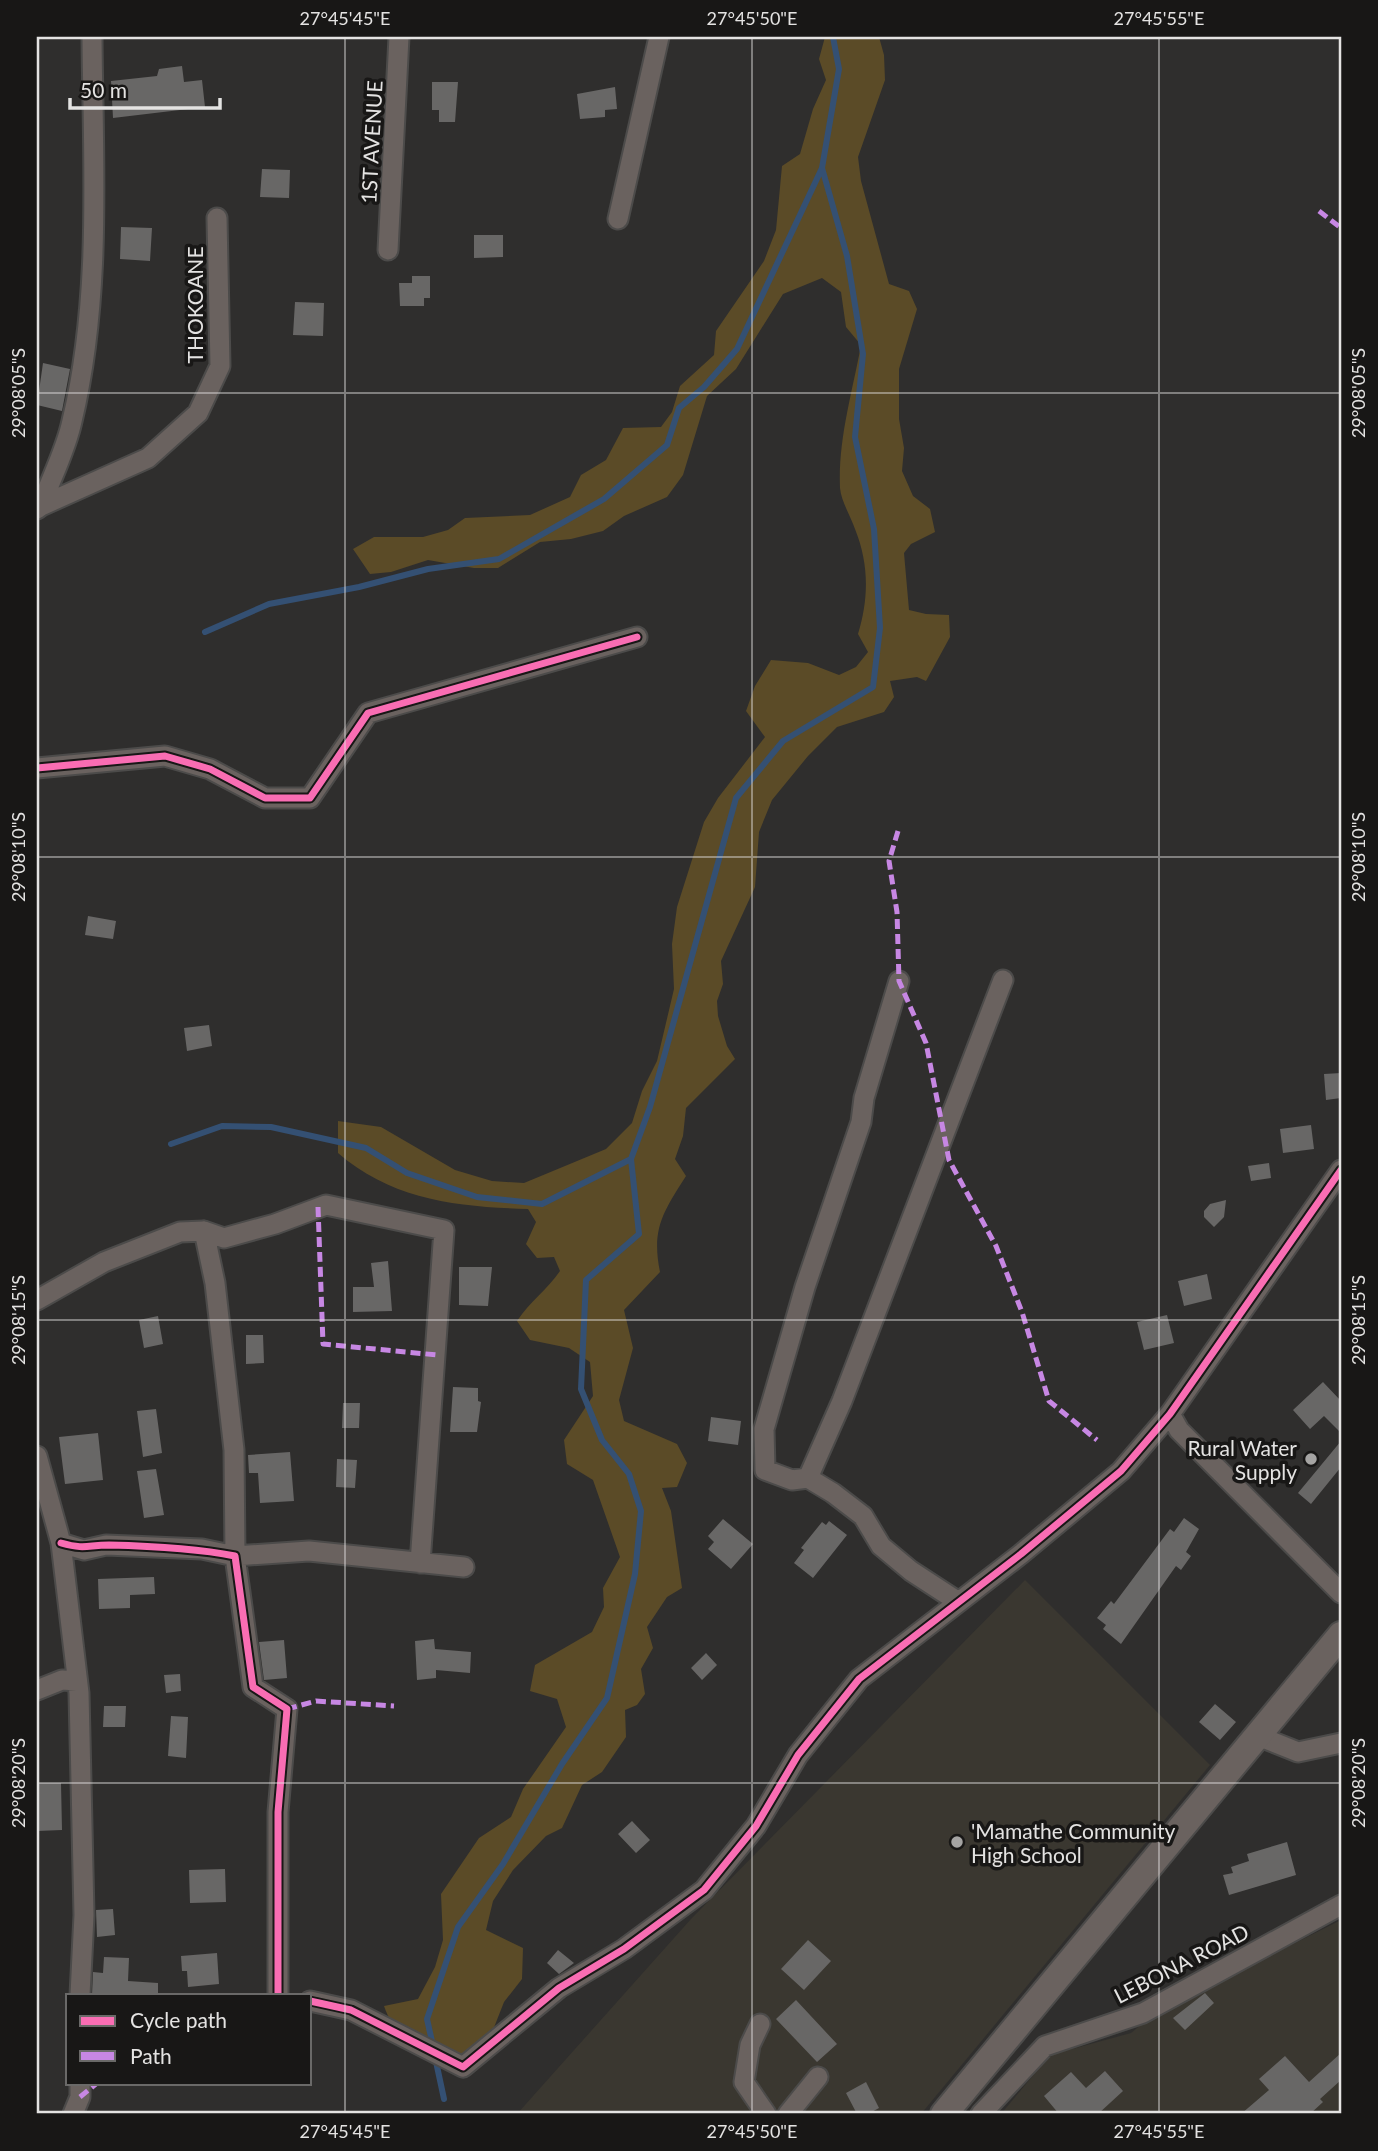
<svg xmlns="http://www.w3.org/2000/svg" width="1378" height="2151" font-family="Lato,sans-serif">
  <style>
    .built { fill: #3a3730 }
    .green { fill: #5b4b27 }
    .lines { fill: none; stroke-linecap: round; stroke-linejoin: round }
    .stream { stroke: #345073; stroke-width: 6 }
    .building { fill: #686766 }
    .minor-casing { stroke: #4c4b4a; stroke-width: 23 }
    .major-casing { stroke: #4c4b4a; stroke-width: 30 }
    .minor { stroke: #6a625f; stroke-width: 19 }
    .major { stroke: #6a625f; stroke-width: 26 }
    .quiet { stroke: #c787e3; stroke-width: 5; stroke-dasharray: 10 5; stroke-linecap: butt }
    .cycleway-casing { stroke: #181716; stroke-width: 11 }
    .cycleway { stroke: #f96db3; stroke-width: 7 }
    .ticks { fill: none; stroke: #e4e3e2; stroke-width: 2; stroke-opacity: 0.45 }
    .poi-dot { fill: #a5a4a3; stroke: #181716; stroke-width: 2.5 }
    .labels { text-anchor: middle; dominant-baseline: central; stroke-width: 7; stroke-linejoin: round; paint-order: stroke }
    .street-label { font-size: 21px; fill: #e4e3e2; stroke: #181716 }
    .poi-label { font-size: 21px; fill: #e4e3e2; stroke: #181716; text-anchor: end }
    .neatline { fill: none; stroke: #e4e3e2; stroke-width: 2.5 }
    .ticks-label { font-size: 18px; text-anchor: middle; fill: #e4e3e2 }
  </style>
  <rect width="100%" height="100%" fill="#2f2e2d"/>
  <path class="built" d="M1025 1580 1210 1765 921 2114H517L691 1919Z
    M1341 1920V2114H1001L1050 2055 1131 2033 1155 2013Z"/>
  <path class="green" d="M825 37H879L884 55 885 80 858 157 861 181 889 284 909 291 917 309 899 369V419L904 448 902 471 913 496 930 509 935 532 911 544 904 553 909 610 926 614 949 615 950 637 926 681 917 677 890 681 894 697 884 712 837 727 808 756 772 800 759 832 755 887 721 961 723 984 717 1001 718 1016 727 1046 735 1059 686 1108 683 1136 675 1159 686 1176C664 1211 651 1228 660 1272L624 1310 633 1348 619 1400 624 1421 677 1444 687 1463 677 1487 662 1488 671 1511 682 1588 667 1597 647 1627 653 1648 641 1669 645 1694 637 1705 625 1710 626 1737 602 1772 582 1785 562 1828 546 1836 513 1870 493 1901 486 1930 523 1948 522 1979 504 2002 493 2030 464 2055C428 2048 397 2045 384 2006L418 1999 435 1967 443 1940 441 1894 479 1838 511 1817 523 1789 566 1727 557 1699 530 1691 535 1665 592 1632 604 1607 603 1588 620 1557 593 1480 567 1464 564 1440 593 1396 590 1362 569 1348 530 1340 517 1321C530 1301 547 1290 560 1271L554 1257 537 1258 526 1244 536 1222 528 1209C458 1207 392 1200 338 1153V1121L381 1127 455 1170 492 1181 524 1183 606 1149 632 1123 642 1091 657 1061 674 989 672 944 677 907 704 822 718 798 765 737 746 711 755 686 771 660 808 663 839 675 856 667 868 652 858 634C869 598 869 564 855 529 851 517 841 501 840 488 838 439 852 394 861 345L846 327 841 292 822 278 783 294 736 369 707 396 683 475 667 497 624 516 603 531 571 539 540 542 498 568H474L428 560 391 572 370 574 353 549 374 537H423L448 530 465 518 530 515 570 497 581 475 606 460 623 428 661 427 672 412 680 386 714 355 716 331 764 261 776 230 782 166 800 154 813 109 826 80 819 59Z"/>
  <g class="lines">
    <path class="stream" d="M205 632 269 604 359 587 428 569 499 559 604 499 667 445 679 408 704 387 737 349 822 168
      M171 1144 222 1126 271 1127 366 1148 407 1173 477 1197 542 1204 631 1159
      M433 2046 427 2019 458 1927 503 1864 562 1764 607 1698 635 1574 641 1511 629 1474 602 1440 581 1389 586 1280 639 1234 631 1159 650 1107 736 798 783 741 873 687 880 628 874 529 855 437 863 354 847 256 822 168 839 69 833 37
      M435 2057 444 2099"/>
  </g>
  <path class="building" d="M182 66 184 82 202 80 205 107 113 118 111 81 157 76 159 69Z
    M432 82H458L455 122H439V110H432Z
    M615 87 617 109 605 110V117L580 119 577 94Z
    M262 169 290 170 289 198 260 197Z
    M121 227 152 228 150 261 120 259Z
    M474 235H503V257L474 258Z
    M412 276H430V298H424V306H400L399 283H412Z
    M295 302 324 303 323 336 293 335Z
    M43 363 70 369 62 411 37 405Z
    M88 916 116 921 113 939 85 935Z
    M209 1025 212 1046 187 1051 184 1028Z
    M1341 1073V1098L1326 1100 1324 1074Z
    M1311 1125 1314 1149 1283 1153 1280 1129Z
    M1269 1163 1271 1178 1251 1181 1248 1166Z
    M1226 1200 1224 1217 1214 1227 1204 1217V1211L1210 1204Z
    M388 1261 392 1311 353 1312V1287H374L371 1263Z
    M459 1267H492L488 1306 459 1305Z
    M1207 1274 1212 1299 1184 1306 1178 1281Z
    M1167 1315 1174 1343 1144 1350 1137 1322Z
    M158 1316 163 1344 144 1348 139 1320Z
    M246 1335H263L264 1363 246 1364Z
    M1323 1382 1341 1401V1433L1324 1416 1310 1429 1293 1410Z
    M453 1387 478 1388V1401L481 1402 477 1432H450Z
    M343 1403H360L359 1428H342Z
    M156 1409 162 1453 143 1457 137 1411Z
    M711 1417 741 1421 738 1445 708 1441Z
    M98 1433 103 1480 65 1484 59 1437Z
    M1341 1441V1467L1311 1504 1298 1493Z
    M290 1452 294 1501 260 1503 258 1473H249L248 1455Z
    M337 1459 357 1460 355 1488 336 1487Z
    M156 1469 164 1515 144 1518 137 1471Z
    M1184 1518 1199 1529 1186 1552 1191 1556 1181 1570 1176 1566 1121 1644 1103 1629 1106 1625 1097 1618 1111 1601 1114 1604 1170 1529 1174 1532Z
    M723 1519 753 1544 731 1569 708 1549 714 1542 708 1536Z
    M829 1521 847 1535 813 1578 794 1563 804 1550 801 1548 822 1522 826 1525Z
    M154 1577 155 1594 130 1595V1608L99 1609 98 1579Z
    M434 1639 435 1649 471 1652 470 1673 436 1670V1678L417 1680 415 1641Z
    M284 1640 287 1678 264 1680 259 1642Z
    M706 1653 717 1665 702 1680 691 1668Z
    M180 1674 181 1691 166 1693 164 1675Z
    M1215 1704 1236 1722 1220 1740 1199 1722Z
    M104 1706H126L125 1727H103Z
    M171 1716 188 1717 186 1758 168 1756Z
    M37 1783H61L62 1830 37 1831Z
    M632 1821 650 1840 636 1853 618 1834Z
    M1287 1842 1296 1875 1229 1895 1223 1875 1233 1873 1231 1867 1249 1861 1247 1854Z
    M225 1869 226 1902 190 1903 189 1870Z
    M113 1909 115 1935 97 1937 96 1910Z
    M808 1940 831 1961 804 1990 781 1969Z
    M558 1950 574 1963 559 1974 547 1963Z
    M217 1953 219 1984 188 1987 187 1971H182L181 1956Z
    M104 1957 129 1958 128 1981 158 1983V1995H92L93 1972 103 1973Z
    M1205 1993 1214 2003 1185 2030 1173 2018Z
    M796 2000 837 2044 817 2062 776 2019Z
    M1341 2053V2080L1320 2099 1323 2102 1310 2114H1241L1269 2090 1259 2079 1285 2056 1309 2082Z
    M1105 2071 1123 2091 1098 2114H1059L1044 2096 1071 2072 1086 2088Z
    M866 2082 879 2108 868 2114H857L846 2093Z"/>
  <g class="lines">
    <defs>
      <path id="minor" d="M618 219 659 37
        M388 250 399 37
        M41 506 148 458 198 413 220 366 217 218
        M37 509 41 506C51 478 66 450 72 421 102 296 93 164 92 37
        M37 768 165 756 210 769 265 798H310L368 713 637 637
        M899 981 864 1098 861 1122 805 1287 764 1429 765 1470 792 1480 808 1478 833 1493 863 1516 881 1546 911 1571 957 1601
        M204 1231 215 1283 234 1450 235 1556 253 1687 287 1709 278 1812V1995
        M37 1300 104 1262 180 1232 204 1231 224 1238 275 1224 326 1205 444 1230 420 1563
        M1170 1414 1179 1430 1341 1593
        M37 1456 61 1543 79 1693 84 1915 80 1995
        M808 1478 842 1401 1003 980
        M61 1543 84 1550 106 1545 202 1549 235 1556 309 1551 464 1567
        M37 1690 62 1680 77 1681
        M1258 1736 1298 1752 1341 1743
        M310 2001 351 2010 463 2067 559 1988 624 1949 704 1890 756 1826 798 1755 859 1679 1021 1554 1121 1471 1170 1414 1341 1170
        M760 2024 750 2045 744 2082 766 2114
        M73 2114 80 2097V2083
        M788 2114 818 2077
        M981 2114 1045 2046 1143 2013 1341 1905"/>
      <path id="major" d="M944 2114 1341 1635"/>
    </defs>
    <use href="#minor" class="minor-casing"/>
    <use href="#major" class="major-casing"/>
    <use href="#minor" class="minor"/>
    <use href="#major" class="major"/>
    <path class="quiet" d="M1319 211 1341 228
      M898 831 889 861 897 912 899 981 926 1043 949 1160 996 1246 1022 1312 1049 1401 1097 1440
      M318 1207 323 1344 437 1355
      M287 1709 316 1701 394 1706
      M80 2097 97 2083"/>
    <defs>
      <path id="cycleway" d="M37 768 165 756 210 769 265 798H310L368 713 637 637
        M61 1543C86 1550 87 1545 109 1545 151 1546 195 1548 235 1556L253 1687 287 1709 278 1812V1995
        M310 2001 351 2010 463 2067 559 1988 624 1949 704 1890 756 1826 798 1755 859 1679 1021 1554 1121 1471 1170 1414 1341 1170"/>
    </defs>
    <use href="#cycleway" class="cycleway-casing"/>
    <use href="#cycleway" class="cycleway"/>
  </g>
  <path class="ticks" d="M345 37V2114M752 37V2114M1159 37V2114M37 393H1341M37 857H1341M37 1320H1341M37 1783H1341"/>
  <g class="poi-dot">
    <circle cx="1311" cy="1459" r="7"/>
    <circle cx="957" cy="1842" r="7"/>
  </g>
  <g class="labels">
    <g class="street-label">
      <text transform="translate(371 142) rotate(-87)">1ST AVENUE</text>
      <text transform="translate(194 305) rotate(-90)">THOKOANE</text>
      <text transform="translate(1181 1963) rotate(-27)">LEBONA ROAD</text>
    </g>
    <g class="poi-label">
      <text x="1297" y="1447">Rural Water<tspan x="1297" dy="24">Supply</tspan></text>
      <text x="971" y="1830" text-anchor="start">'Mamathe Community<tspan x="971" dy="24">High School</tspan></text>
    </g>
  </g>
  <rect width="1378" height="2151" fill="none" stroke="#181716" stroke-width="77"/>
  <rect x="66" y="1994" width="245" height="91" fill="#181716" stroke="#6a6968" stroke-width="2"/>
  <rect x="80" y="2016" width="35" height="10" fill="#f96db3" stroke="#6a6968" stroke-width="2"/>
  <text x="130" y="2028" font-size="21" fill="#e4e3e2">Cycle path</text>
  <rect x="80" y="2051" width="35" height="10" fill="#c787e3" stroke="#6a6968" stroke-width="2"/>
  <text x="130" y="2064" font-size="21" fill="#e4e3e2">Path</text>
  <path d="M70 98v10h150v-10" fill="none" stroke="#e4e3e2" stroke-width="3.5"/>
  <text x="80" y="98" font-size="21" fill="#e4e3e2" stroke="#181716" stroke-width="5" paint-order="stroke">50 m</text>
  <rect x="38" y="38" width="1302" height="2074" class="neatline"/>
  <g class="ticks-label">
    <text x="345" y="25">27°45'45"E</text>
    <text x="752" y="25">27°45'50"E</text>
    <text x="1159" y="25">27°45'55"E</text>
    <text transform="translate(19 393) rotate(-90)" y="6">29°08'05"S</text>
    <text transform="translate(1359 393) rotate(-90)" y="6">29°08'05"S</text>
    <text transform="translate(19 857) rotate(-90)" y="6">29°08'10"S</text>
    <text transform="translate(1359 857) rotate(-90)" y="6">29°08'10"S</text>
    <text transform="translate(19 1320) rotate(-90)" y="6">29°08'15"S</text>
    <text transform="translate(1359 1320) rotate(-90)" y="6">29°08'15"S</text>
    <text transform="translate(19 1783) rotate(-90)" y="6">29°08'20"S</text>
    <text transform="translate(1359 1783) rotate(-90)" y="6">29°08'20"S</text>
    <text x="345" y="2138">27°45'45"E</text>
    <text x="752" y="2138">27°45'50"E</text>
    <text x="1159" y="2138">27°45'55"E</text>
  </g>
</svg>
